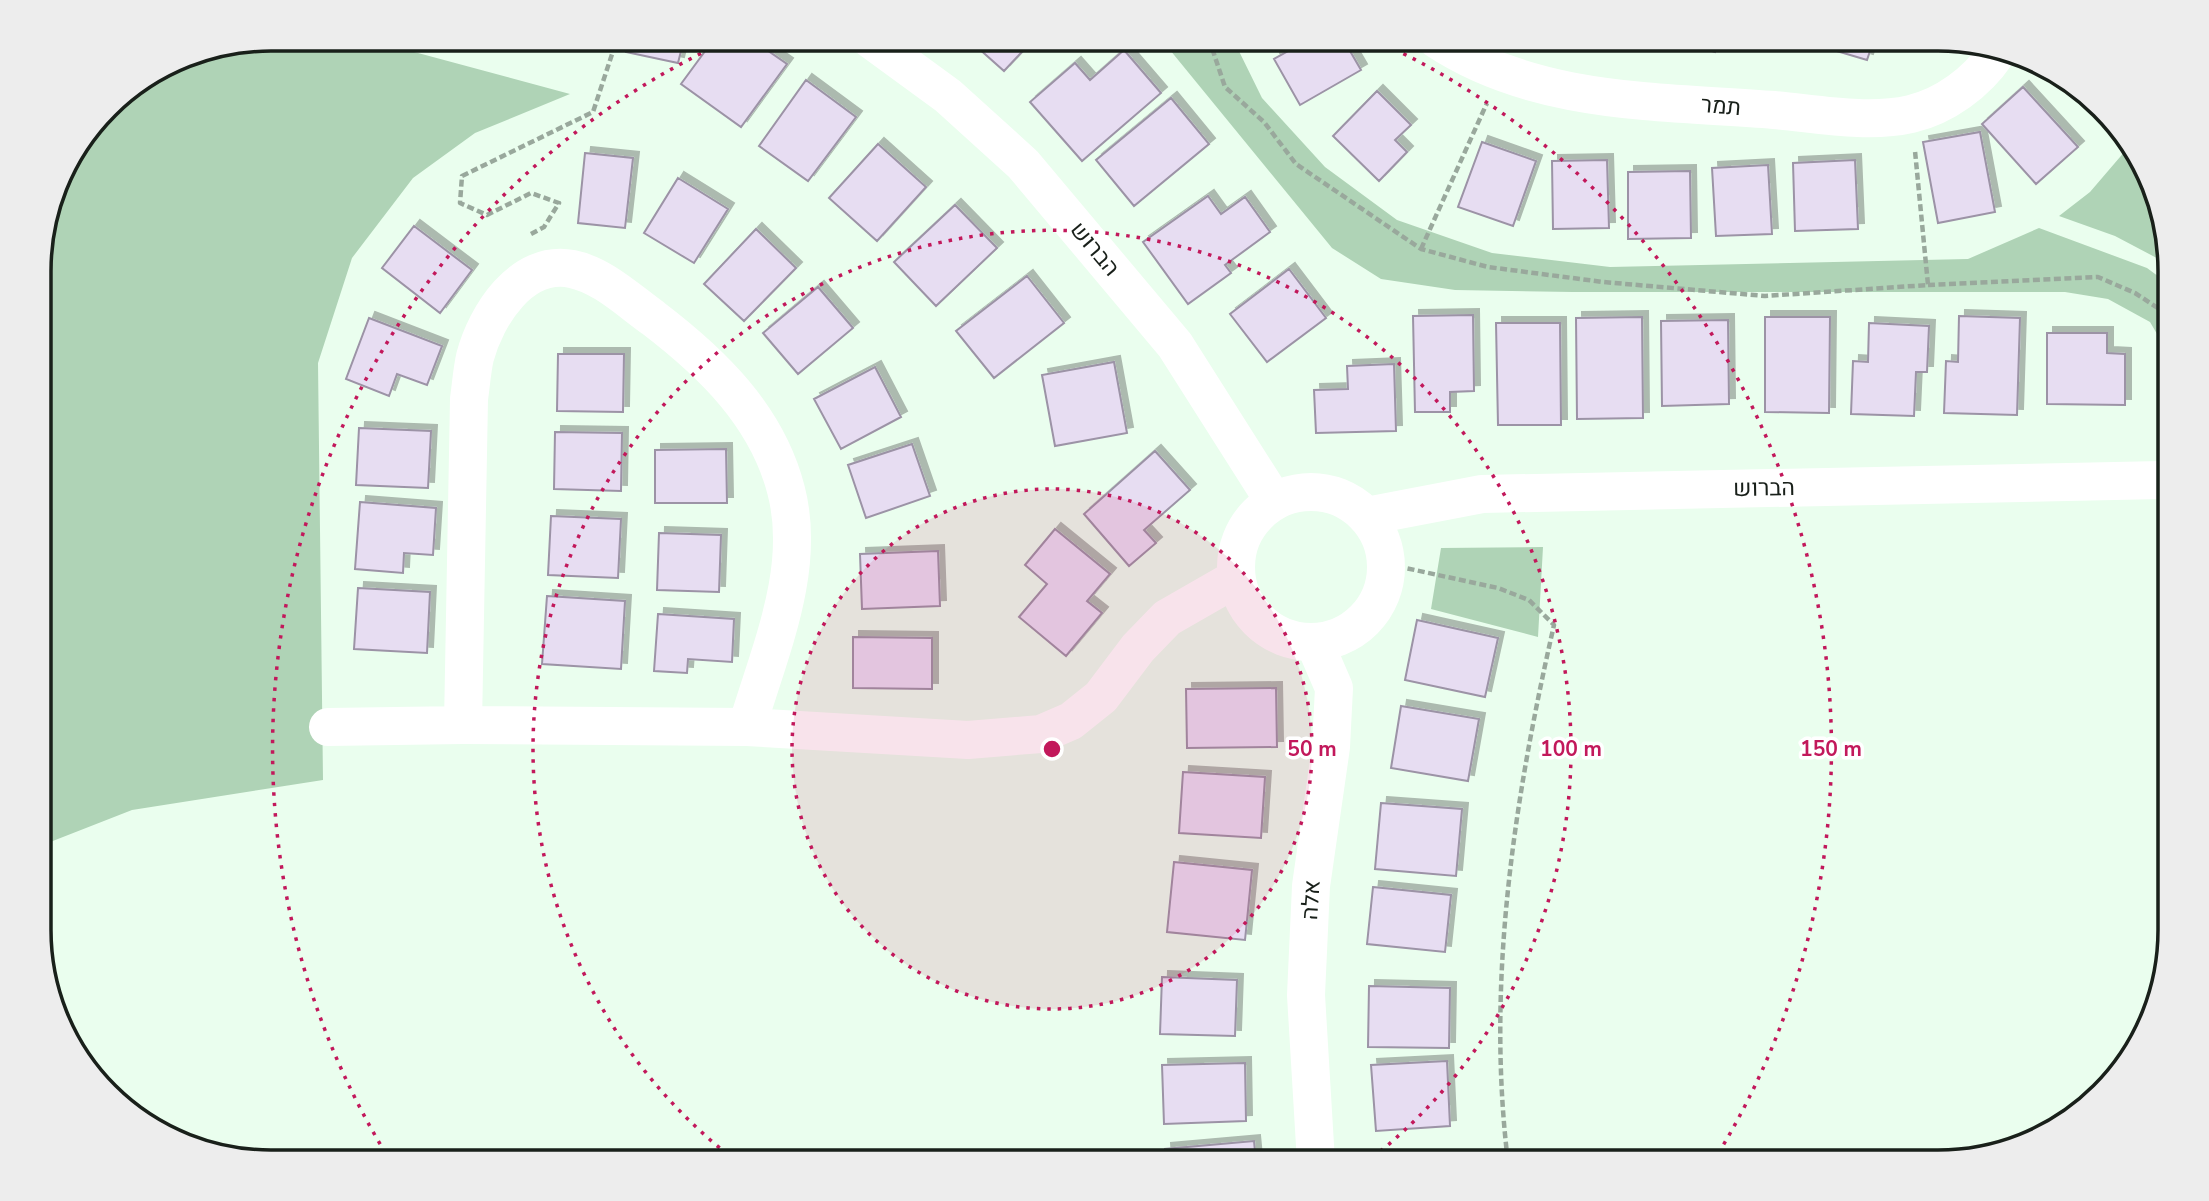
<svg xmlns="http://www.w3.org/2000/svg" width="2209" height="1201" font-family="'Nunito Sans',Heebo,sans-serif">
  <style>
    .green { fill: #afd3b6 }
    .building { fill: #e7ddf2; stroke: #9c93a6; stroke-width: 2; filter: url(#shadow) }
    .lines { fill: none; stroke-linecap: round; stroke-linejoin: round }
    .path { stroke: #99a89c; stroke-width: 4.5; stroke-dasharray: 7 3.5; stroke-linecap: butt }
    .minor { stroke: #fff; stroke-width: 38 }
    .ring { fill: none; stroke: #c2185b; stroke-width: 3.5; stroke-dasharray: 3.5 7 }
    .labels { text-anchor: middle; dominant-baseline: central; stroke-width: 7; stroke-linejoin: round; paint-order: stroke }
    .street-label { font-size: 23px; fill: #19201a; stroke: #fff }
    .rim { fill: none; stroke: #19201a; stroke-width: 3.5 }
    .centre { fill: #c2185b; stroke: #fff; stroke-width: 3.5 }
    .ring-label { font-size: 21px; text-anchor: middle; font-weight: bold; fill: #c2185b; stroke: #fff; stroke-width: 7; stroke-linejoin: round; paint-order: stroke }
  </style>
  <defs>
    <filter id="shadow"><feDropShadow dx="6" dy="-6" stdDeviation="0" flood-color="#0004"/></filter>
  </defs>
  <rect width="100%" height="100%" fill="#eafeee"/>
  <path class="green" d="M271 39H366L570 94 475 133 413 178 352 258 318 363 323 780 132 810 40 846V241L63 168 117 96 182 56Z
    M1161 39H1233L1262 98 1325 167 1397 220 1492 253 1610 267 1968 259 2039 228 2147 268 2170 285V356L2150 322 2108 299 2065 292H1573L1455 290 1381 279 1332 248Z
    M2132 143 2170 255V265L2115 236 2059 216 2090 192Z
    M1543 547 1538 637 1431 609 1441 548Z"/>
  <path class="building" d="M629 39H684L678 63 626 52Z
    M714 39H751L787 64 741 127 681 84Z
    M968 39H1034L1004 71Z
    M1310 39H1343L1361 70 1300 105 1274 59Z
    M1671 39H1719L1715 52Z
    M1796 39H1874L1867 60Z
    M1124 50 1161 93 1082 161 1030 102 1075 63 1090 80Z
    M806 80 856 117 808 181 759 146Z
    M2023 87 2078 147 2036 184 1982 124Z
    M1377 91 1411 125 1395 140 1407 152 1379 181 1333 136Z
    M1171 98 1209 144 1134 206 1096 160Z
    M1980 132 1995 212 1938 223 1923 142Z
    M1482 142 1536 161 1513 226 1458 207Z
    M878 144 926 187 877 241 829 198Z
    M585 153 633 158 625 228 578 223Z
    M1607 160 1609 228 1553 229 1552 161Z
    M1855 160 1858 229 1795 231 1793 163Z
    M1768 165 1772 234 1716 236 1712 168Z
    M1690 171 1691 238 1628 239V172Z
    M678 178 728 209 694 263 644 233Z
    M1208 196 1221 214 1245 197 1270 232 1225 265 1231 273 1188 304 1143 242Z
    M955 205 997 248 936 306 894 262Z
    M414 226 472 270 440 313 382 268Z
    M756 229 796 268 744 321 704 284Z
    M1289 269 1326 318 1267 362 1230 314Z
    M1027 276 1064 323 994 378 956 331Z
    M818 287 853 328 798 374 763 333Z
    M1473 315 1474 391 1450 392V412H1415L1413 316Z
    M1959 316 2020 318 2017 415 1944 413 1946 361 1958 362Z
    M1642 317 1643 418 1577 419 1576 318Z
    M1765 317H1830L1829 413 1765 412Z
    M369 318 442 346 427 385 397 374 389 396 346 379Z
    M1728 320 1729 404 1662 406 1661 321Z
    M1496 323H1560L1561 425H1498Z
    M1869 323 1929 326 1927 372H1916L1914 416 1851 414 1853 361 1868 362Z
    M2047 333H2107V353L2125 354V405L2047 404Z
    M558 354H624L623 412 557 411Z
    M1114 362 1127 433 1055 446 1042 375Z
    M1394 364 1396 431 1316 433 1314 390 1348 389 1347 366Z
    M875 367 901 417 841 449 814 399Z
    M359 428 431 431 428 488 356 485Z
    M555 432 622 433 621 491 554 489Z
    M912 444 930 496 866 518 848 465Z
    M726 449 727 503H655V450Z
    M1155 451 1190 490 1144 530 1156 543 1129 566 1084 514Z
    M360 502 436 508 433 555 404 553 403 573 355 569Z
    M551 516 621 519 618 578 548 575Z
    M1055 529 1110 574 1087 601 1102 613 1066 656 1019 617 1047 584 1025 565Z
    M659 533 721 535 719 592 657 590Z
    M938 551 940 606 862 609 860 554Z
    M358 588 430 592 427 653 354 649Z
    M547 596 625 601 621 669 542 664Z
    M658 614 734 619 732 662 688 659 687 673 654 671Z
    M1417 620 1498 638 1485 697 1405 680Z
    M853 637 932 638V689L853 688Z
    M1276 688 1277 747 1187 748 1186 689Z
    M1401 706 1479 719 1468 781 1391 768Z
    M1183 772 1265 777 1261 838 1179 833Z
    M1381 803 1462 809 1456 876 1375 869Z
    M1174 862 1252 870 1245 940 1167 932Z
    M1373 887 1451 895 1445 952 1367 944Z
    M1162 977 1237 980 1235 1036 1160 1034Z
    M1369 986 1450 988 1449 1048 1368 1047Z
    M1447 1061 1450 1126 1376 1131 1371 1065Z
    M1245 1063 1246 1121 1164 1124 1162 1065Z
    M1254 1141 1256 1162H1166L1165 1149Z
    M1453 1156V1162H1384V1161Z"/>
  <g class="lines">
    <path class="path" d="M1209 39 1225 87 1264 122 1296 164 1421 249 1488 267 1603 282 1765 296 1928 285 1915 151
      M531 234 544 227 559 203 531 193 487 215 460 203 462 176 593 112 617 39
      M1421 249 1487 103
      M1928 285 2098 277 2135 293 2170 316
      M1387 564 1498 588 1529 600 1554 625C1514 800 1486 983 1508 1162"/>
    <path class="minor" d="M870 39 948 96 1023 164 1175 345 1274 501
      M1436 39C1535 105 1659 101 1774 110 1818 114 1868 124 1911 114 1945 106 1977 82 1996 54
      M1236 567a75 75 0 1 1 150 0a75 75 0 1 1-150 0Z
      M1367 516 1482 494 2162 480
      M1315 644 1334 688 1331 747 1311 886 1306 995 1316 1162
      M463 725 469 399C471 385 472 370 475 357 486 316 521 259 572 269 602 275 628 300 653 318 712 363 767 416 786 490 807 569 769 652 747 727
      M328 727 463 725 747 727 968 740 1041 734 1071 721 1101 697 1138 648 1167 618 1235 579"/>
  </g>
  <circle cx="1052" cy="749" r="260" fill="#c2185b" fill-opacity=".12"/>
  <g class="ring">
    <circle cx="1052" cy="749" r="260"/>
    <path d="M736 1161A519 519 0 1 1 1368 1161"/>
    <path d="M391 1162A779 779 0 0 1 729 40M1375 40A779 779 0 0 1 1713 1162"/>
  </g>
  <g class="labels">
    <g class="street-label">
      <text transform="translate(1721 106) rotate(5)">תמר</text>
      <text transform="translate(1095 249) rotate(50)">הברוש</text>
      <text transform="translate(1764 488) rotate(-1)">הברוש</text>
      <text transform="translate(1311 900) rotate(-86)">אלה</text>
    </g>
  </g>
  <path d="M0 0H2209V1201H0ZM271 51H1938A220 220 0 0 1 2158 271V930A220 220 0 0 1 1938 1150H271A220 220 0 0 1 51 930V271A220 220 0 0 1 271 51Z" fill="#ededed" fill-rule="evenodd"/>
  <path class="rim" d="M271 51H1938A220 220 0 0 1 2158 271V930A220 220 0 0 1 1938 1150H271A220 220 0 0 1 51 930V271A220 220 0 0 1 271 51Z"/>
  <circle cx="1052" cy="749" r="10" class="centre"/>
  <g class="ring-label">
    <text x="1312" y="756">50 m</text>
    <text x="1571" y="756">100 m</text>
    <text x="1831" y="756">150 m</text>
  </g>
</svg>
